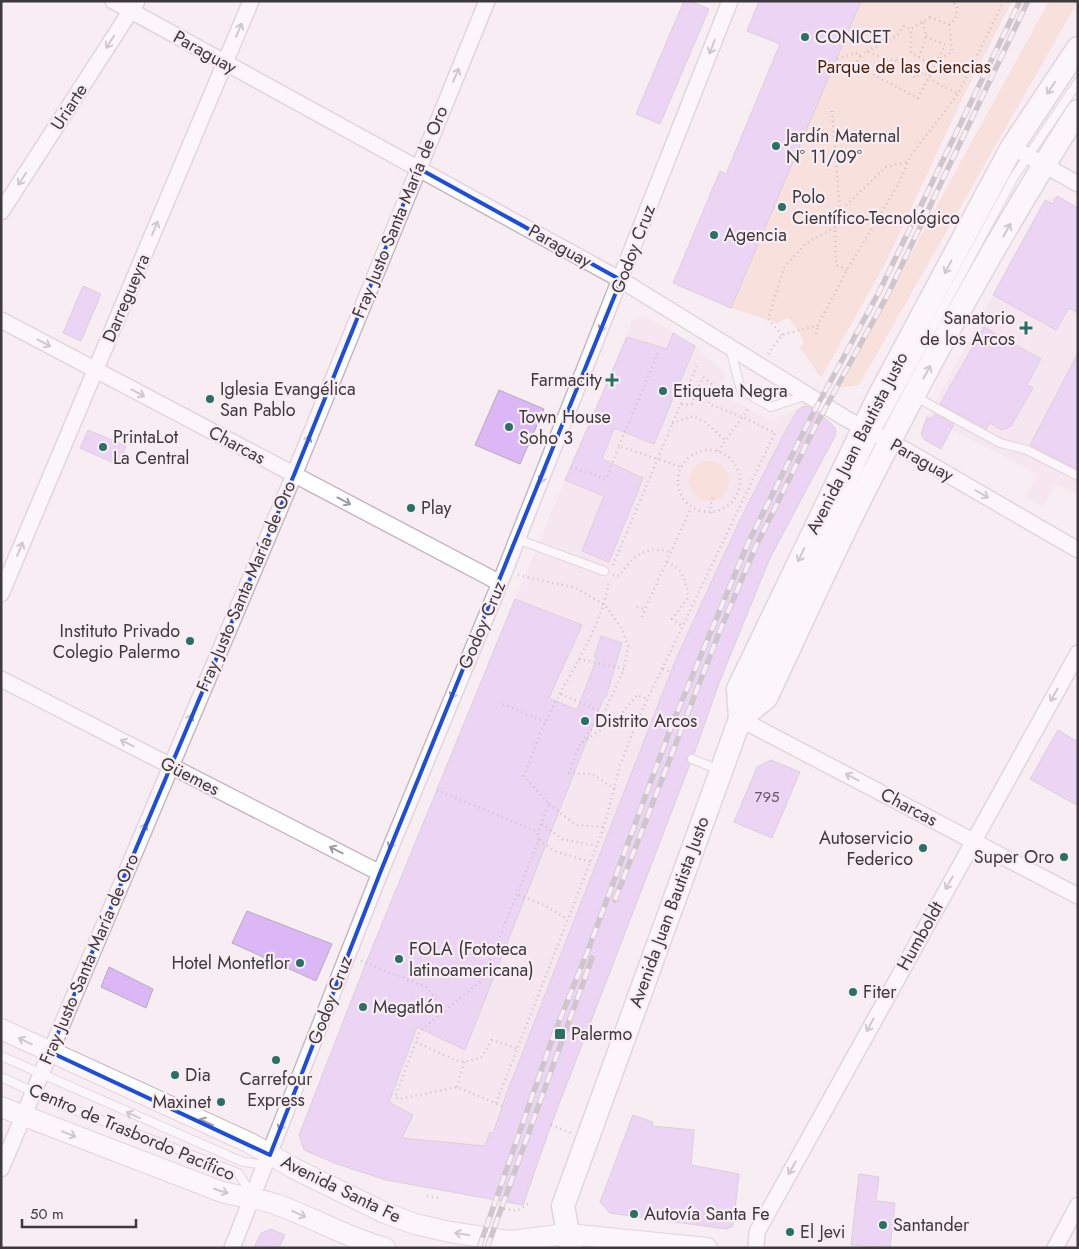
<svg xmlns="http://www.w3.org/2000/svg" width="1079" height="1249" font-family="Jost,sans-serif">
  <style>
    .built { fill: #f1dee8 }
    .green { fill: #f6d0be }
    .building { fill: #dbb7f5; stroke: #b3aeb8 }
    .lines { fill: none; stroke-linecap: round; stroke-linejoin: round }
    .lane-casing { stroke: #c5b9c0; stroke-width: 10 }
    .street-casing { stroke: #c5b9c0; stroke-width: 18 }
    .secondary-casing { stroke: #c5b9c0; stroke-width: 22 }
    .primary-casing { stroke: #c5b9c0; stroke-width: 25 }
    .path { stroke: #978f93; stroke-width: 2.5; stroke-dasharray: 1 4; stroke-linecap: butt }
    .lane { stroke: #fff; stroke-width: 8 }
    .street { stroke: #fff; stroke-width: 15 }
    .secondary { stroke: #fff; stroke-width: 20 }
    .primary { stroke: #fff; stroke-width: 22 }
    .rail-casing { stroke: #9d959a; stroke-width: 5.5 }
    .rail { stroke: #f9edf4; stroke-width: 4; stroke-dasharray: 11; stroke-linecap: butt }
    .path-bridge { stroke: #978f93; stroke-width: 2.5; stroke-dasharray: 1 4; stroke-linecap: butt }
    .oneway { stroke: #9e9c9e }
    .marked { fill: none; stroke: #1d4ed8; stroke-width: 4; stroke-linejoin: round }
    .poi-dot { fill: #297065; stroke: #f9edf4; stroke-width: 2 }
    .labels { text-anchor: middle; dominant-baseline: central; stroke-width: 4.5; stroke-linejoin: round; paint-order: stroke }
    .number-label { font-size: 15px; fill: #65586a }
    .poi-label { font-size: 18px; fill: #3e393c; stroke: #f9edf4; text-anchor: start }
    .street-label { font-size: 18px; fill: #3e393c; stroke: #f9edf4 }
    .park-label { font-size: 18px; fill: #4c2109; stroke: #f9edf4 }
  </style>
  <rect width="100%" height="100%" fill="#f9edf4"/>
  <path class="built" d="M1057 196 1078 208V363L1073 361 1029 446 1078 472V494L1056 484 1043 506 1026 497 1038 474 927 417 1045 200Z
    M644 316 695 346 724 372 726 396 770 421 804 406 832 424 836 430 835 436 770 558 719 683 684 780 551 1125 509 1139 490 1132 485 1146 374 1141 366 963 515 599 632 321Z"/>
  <path class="green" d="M861 1H1012L963 97 886 262 821 378 800 348 804 342 799 331 788 318 777 323 731 308Z
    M1049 1H1078L859 385 840 388 942 196Z
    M689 481a20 20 0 1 1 40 0a20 20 0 1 1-40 0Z"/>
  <path class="building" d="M684 1H690L709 9 660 124 636 114Z
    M759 1H861L731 308 673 283 720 171 726 174 780 44 747 31Z
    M1057 196 1078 208V313L1069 308 1056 330 993 295 1045 200 1052 204Z
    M83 286 101 294 81 341 63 333Z
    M984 327 1041 359 1027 385 1033 388 1011 426 1002 430 990 423 986 429 940 404Z
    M673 333 695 346 654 444 614 428 602 459 643 478 609 562 582 551 604 496 565 480 627 337 667 349Z
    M1078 353V470L1030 445Z
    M499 390 544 409 520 464 475 445Z
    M804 406 810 407 832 424 836 430 835 436 770 558 719 683 694 754 687 757V760L690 764 551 1125 523 1205 386 1180 337 1164 304 1150 299 1135 366 963 515 599 582 625 549 698 577 710 597 658 594 657 601 636 622 643 606 697H604L465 1050 417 1027 389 1102 413 1115 402 1138 485 1146 490 1132 493 1134 506 1095 676 659 740 520 787 428 798 410Z
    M935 414 954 424 941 449 925 440 921 434 927 417 931 419Z
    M88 430 126 446 118 465 80 448Z
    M1058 730 1078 742V806L1030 779Z
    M771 760 800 772 772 838 734 822 757 767Z
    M247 911 332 944 316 981 232 943Z
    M109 967 153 989 146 1008 101 987Z
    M633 1115 653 1122 652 1126 694 1130 691 1165 739 1174 733 1226 726 1229 610 1213 600 1202Z
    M859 1174 879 1177 876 1201 895 1203 890 1248 851 1245Z
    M271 1229 285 1235 279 1248H254L261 1233Z"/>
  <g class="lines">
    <defs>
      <path id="lane" d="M730 348 741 390 771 407 807 395
        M916 397 1000 443 1027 450 1078 476
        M517 539 604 571
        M747 704 875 434 1014 177 1078 82
        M692 759 720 770
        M1 1056 243 1162 267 1165
        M1 1077 57 1103 238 1173 253 1196"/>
      <path id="street" d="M113 1 621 280 845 418 909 452 1078 550
        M1012 147 1078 184
        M1 212 137 1
        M1 320 500 583
        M1 594 251 1
        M1 679 380 873
        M740 719 1078 896
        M1 1169 294 475 487 1
        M232 1248 380 873 500 583 730 1
        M756 1248 757 1232 1078 653
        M1055 1248 1078 1205"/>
      <path id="secondary" d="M1 1029 250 1143 295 1169 385 1213 415 1224 450 1232 510 1241 568 1234 707 1248
        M1 1107 222 1192C241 1197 259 1198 278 1205 314 1218 348 1238 385 1248"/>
      <path id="primary" d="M740 719 766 698C802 622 836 545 875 470 937 348 1004 226 1078 111
        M571 1248 563 1206 740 719 738 689 877 400 1012 147 1078 48"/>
    </defs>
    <use href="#lane" class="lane-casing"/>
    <use href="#street" class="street-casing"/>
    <use href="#secondary" class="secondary-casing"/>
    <use href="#primary" class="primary-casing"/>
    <path class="path" d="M930 17 949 25 952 52 931 64 911 53V29Z
      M949 25 956 18 957 6 951 1
      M926 36 945 45
      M867 51 897 36 904 26 910 29
      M860 56 854 67 860 68
      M919 57 926 36 923 22
      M837 59 856 53 860 56 867 51 888 61 894 59 903 64 915 78 923 72 935 82 958 94
      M832 111 840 211
      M835 227 840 211 886 167 907 162
      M816 334 818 325
      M782 335 768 319 784 268 805 244 835 227 836 265 847 270
      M768 354 782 335 818 325 847 270 899 183 911 155 958 94 1004 1
      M672 423 693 416 705 422 726 441
      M619 446 658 353
      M678 481a31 31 0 1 1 62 0a31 31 0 1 1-62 0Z
      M718 451 749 408
      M571 467 606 479 619 446 681 467
      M712 513 710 506 713 496
      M667 562C684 570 686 580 688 598L672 619 682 626
      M613 565 698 363
      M518 575 576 588 605 605 622 629 628 646 624 669
      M613 575 619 576C633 556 645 545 670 552
      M637 607 645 609 691 508
      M642 617 645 609
      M579 659 624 669 604 713 581 743
      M663 669 671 672
      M561 694 604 713
      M503 704 545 722
      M615 789 592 774 569 773 580 744 617 719 637 695 648 699
      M437 790 538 832
      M549 804 576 825 604 827
      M542 824 562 839 597 846
      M539 840 555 851 590 862
      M519 895 544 905 567 919
      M361 961 426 987 443 1010
      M416 1042 455 1060 464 1062 481 1058 492 1040 516 1048
      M457 1087 464 1062
      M496 1103 604 827 620 765 639 717 775 433 743 417 709 404 713 385 703 377 692 404 679 405
      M502 1106 457 1087 399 1099 395 1097 420 1031 482 980 539 840 538 832 549 804 524 776C531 759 537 740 545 723 567 675 601 632 609 580
      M551 1125 571 1133
      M427 1196 438 1198
      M504 1209 517 1211 529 1203"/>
    <use href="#lane" class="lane"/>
    <use href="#street" class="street"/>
    <use href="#secondary" class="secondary"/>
    <use href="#primary" class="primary"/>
    <defs>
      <path id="rail" d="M615 900 719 633 756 546 816 425 888 294 1028 1
        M479 1248 554 1034 587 953 673 722 748 543 809 421 880 290 1020 1
        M487 1248 592 958"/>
    </defs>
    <use href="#rail" class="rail-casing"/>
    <use href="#rail" class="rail"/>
    <path class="path-bridge" d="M860 68 918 98 945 45"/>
  </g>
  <defs><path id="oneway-shaft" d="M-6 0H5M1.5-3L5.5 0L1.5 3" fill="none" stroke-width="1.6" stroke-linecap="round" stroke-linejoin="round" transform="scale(1.25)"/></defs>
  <g class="oneway">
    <use href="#oneway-shaft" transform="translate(239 30) rotate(-67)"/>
    <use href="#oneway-shaft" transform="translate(110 42) rotate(123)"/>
    <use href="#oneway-shaft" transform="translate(712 47) rotate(111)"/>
    <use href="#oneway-shaft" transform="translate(456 75) rotate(-67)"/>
    <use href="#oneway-shaft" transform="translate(1051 88) rotate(124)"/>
    <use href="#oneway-shaft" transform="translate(22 179) rotate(123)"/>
    <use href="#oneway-shaft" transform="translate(155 228) rotate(-67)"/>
    <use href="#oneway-shaft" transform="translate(1007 230) rotate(-61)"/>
    <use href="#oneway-shaft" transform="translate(948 267) rotate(118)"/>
    <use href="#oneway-shaft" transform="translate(603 325) rotate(112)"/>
    <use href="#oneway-shaft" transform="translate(44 343) rotate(28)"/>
    <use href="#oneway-shaft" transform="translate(927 372) rotate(-61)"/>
    <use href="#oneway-shaft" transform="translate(138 393) rotate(28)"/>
    <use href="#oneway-shaft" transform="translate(307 442) rotate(-68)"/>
    <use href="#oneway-shaft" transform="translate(543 476) rotate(112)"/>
    <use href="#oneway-shaft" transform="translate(982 494) rotate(30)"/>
    <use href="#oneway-shaft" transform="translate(344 501) rotate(28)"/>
    <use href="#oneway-shaft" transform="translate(20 549) rotate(-67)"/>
    <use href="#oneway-shaft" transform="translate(801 555) rotate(115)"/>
    <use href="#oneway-shaft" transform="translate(454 692) rotate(113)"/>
    <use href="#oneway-shaft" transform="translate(1054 695) rotate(119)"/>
    <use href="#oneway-shaft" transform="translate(189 721) rotate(-67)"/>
    <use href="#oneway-shaft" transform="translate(127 743) rotate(-153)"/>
    <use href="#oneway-shaft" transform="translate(852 777) rotate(-152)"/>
    <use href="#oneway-shaft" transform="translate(143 830) rotate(-67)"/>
    <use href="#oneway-shaft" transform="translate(392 842) rotate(112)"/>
    <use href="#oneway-shaft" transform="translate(336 850) rotate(-153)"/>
    <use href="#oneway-shaft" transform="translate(949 883) rotate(119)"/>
    <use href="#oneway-shaft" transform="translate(870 1025) rotate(119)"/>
    <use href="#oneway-shaft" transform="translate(25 1041) rotate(-154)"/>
    <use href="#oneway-shaft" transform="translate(133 1115) rotate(-156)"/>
    <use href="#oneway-shaft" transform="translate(206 1122) rotate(-156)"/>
    <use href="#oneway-shaft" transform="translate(282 1124) rotate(111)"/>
    <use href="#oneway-shaft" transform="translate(69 1134) rotate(21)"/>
    <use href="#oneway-shaft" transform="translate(792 1168) rotate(119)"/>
    <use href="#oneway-shaft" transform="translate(221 1191) rotate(18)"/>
    <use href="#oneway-shaft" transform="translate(299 1214) rotate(24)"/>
    <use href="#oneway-shaft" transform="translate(462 1234) rotate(-171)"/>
  </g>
  <path d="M0 0H1079V1249H0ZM418 168 621 280 380 873 270 1155 50 1052 294 475Z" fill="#f9edf4" fill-opacity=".55" fill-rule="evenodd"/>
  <path class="marked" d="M418 168 621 280 380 873 270 1155 50 1052 294 475Z"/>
  <g class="poi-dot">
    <circle cx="805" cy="37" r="5"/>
    <circle cx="776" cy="146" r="5"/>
    <circle cx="782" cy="207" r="5"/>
    <circle cx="714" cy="235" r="5"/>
    <path d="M1023.5 320.5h5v5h5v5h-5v5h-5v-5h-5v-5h5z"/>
    <path d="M609.5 372.5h5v5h5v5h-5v5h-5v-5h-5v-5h5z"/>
    <circle cx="663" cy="391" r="5"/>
    <circle cx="210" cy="399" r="5"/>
    <circle cx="509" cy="427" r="5"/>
    <circle cx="103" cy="447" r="5"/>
    <circle cx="411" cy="508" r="5"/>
    <circle cx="190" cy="641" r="5"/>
    <circle cx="585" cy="721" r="5"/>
    <circle cx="923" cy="848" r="5"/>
    <circle cx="1064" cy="857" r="5"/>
    <circle cx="399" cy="959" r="5"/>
    <circle cx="300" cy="963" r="5"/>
    <circle cx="853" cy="992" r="5"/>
    <circle cx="363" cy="1007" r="5"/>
    <rect x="554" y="1028" width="12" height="12" rx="2.5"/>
    <circle cx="276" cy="1060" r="5"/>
    <circle cx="175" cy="1075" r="5"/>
    <circle cx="221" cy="1102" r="5"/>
    <circle cx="634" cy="1214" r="5"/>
    <circle cx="883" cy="1225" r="5"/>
    <circle cx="790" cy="1232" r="5"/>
  </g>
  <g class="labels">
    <g class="number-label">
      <text x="767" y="797">795</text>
    </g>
    <g class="poi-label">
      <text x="815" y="37">CONICET</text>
      <text x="786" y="136">Jardín Maternal<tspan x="786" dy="21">Nº 11/09º</tspan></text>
      <text x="792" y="197">Polo<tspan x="792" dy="21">Científico-Tecnológico</tspan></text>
      <text x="724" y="235">Agencia</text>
      <text x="1015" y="318" text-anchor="end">Sanatorio<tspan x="1015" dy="21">de los Arcos</tspan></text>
      <text x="602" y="380" text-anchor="end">Farmacity</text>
      <text x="220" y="389">Iglesia Evangélica<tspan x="220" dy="21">San Pablo</tspan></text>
      <text x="673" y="391">Etiqueta Negra</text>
      <text x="519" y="417">Town House<tspan x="519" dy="21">Soho 3</tspan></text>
      <text x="113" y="437">PrintaLot<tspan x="113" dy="21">La Central</tspan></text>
      <text x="421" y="508">Play</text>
      <text x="180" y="631" text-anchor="end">Instituto Privado<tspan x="180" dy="21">Colegio Palermo</tspan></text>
      <text x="595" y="721">Distrito Arcos</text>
      <text x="913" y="838" text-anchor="end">Autoservicio<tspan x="913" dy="21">Federico</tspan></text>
      <text x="1054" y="857" text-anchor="end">Super Oro</text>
      <text x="409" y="949">FOLA (Fototeca<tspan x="409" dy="21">latinoamericana)</tspan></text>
      <text x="290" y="963" text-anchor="end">Hotel Monteflor</text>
      <text x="863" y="992">Fiter</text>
      <text x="373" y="1007">Megatlón</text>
      <text x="571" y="1034">Palermo</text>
      <text x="185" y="1075">Dia</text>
      <text x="276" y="1079" text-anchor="middle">Carrefour<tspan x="276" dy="21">Express</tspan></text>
      <text x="211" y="1102" text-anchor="end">Maxinet</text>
      <text x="644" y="1214">Autovía Santa Fe</text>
      <text x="893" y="1225">Santander</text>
      <text x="800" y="1232">El Jevi</text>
    </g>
    <g class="street-label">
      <text transform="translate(205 52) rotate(29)">Paraguay</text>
      <text transform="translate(69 107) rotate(-57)">Uriarte</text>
      <text transform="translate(400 212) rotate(-68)">Fray Justo Santa María de Oro</text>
      <text transform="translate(560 246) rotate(29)">Paraguay</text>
      <text transform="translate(633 249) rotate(-69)">Godoy Cruz</text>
      <text transform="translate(126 298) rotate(-67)">Darregueyra</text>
      <text transform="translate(857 443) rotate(-63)">Avenida Juan Bautista Justo</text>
      <text transform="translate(237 445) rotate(28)">Charcas</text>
      <text transform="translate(922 460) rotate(29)">Paraguay</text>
      <text transform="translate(246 586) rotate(-67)">Fray Justo Santa María de Oro</text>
      <text transform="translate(482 625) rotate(-67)">Godoy Cruz</text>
      <text transform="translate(190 776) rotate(27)">Güemes</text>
      <text transform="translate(909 807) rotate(28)">Charcas</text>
      <text transform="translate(669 912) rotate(-70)">Avenida Juan Bautista Justo</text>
      <text transform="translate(920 936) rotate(-61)">Humboldt</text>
      <text transform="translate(89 959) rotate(-67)">Fray Justo Santa María de Oro</text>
      <text transform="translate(330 1000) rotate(-69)">Godoy Cruz</text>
      <text transform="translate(132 1132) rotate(23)">Centro de Trasbordo Pacífico</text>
      <text transform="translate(341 1189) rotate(26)">Avenida Santa Fe</text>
    </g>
    <g class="park-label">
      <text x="904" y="67">Parque de las Ciencias</text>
    </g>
  </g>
  <rect width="1079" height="1249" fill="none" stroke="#3e393c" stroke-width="5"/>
  <path d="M22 1219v8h114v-8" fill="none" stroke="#3e393c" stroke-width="2.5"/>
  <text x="30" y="1219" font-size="15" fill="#3e393c" stroke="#f9edf4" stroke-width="4" paint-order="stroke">50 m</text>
</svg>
